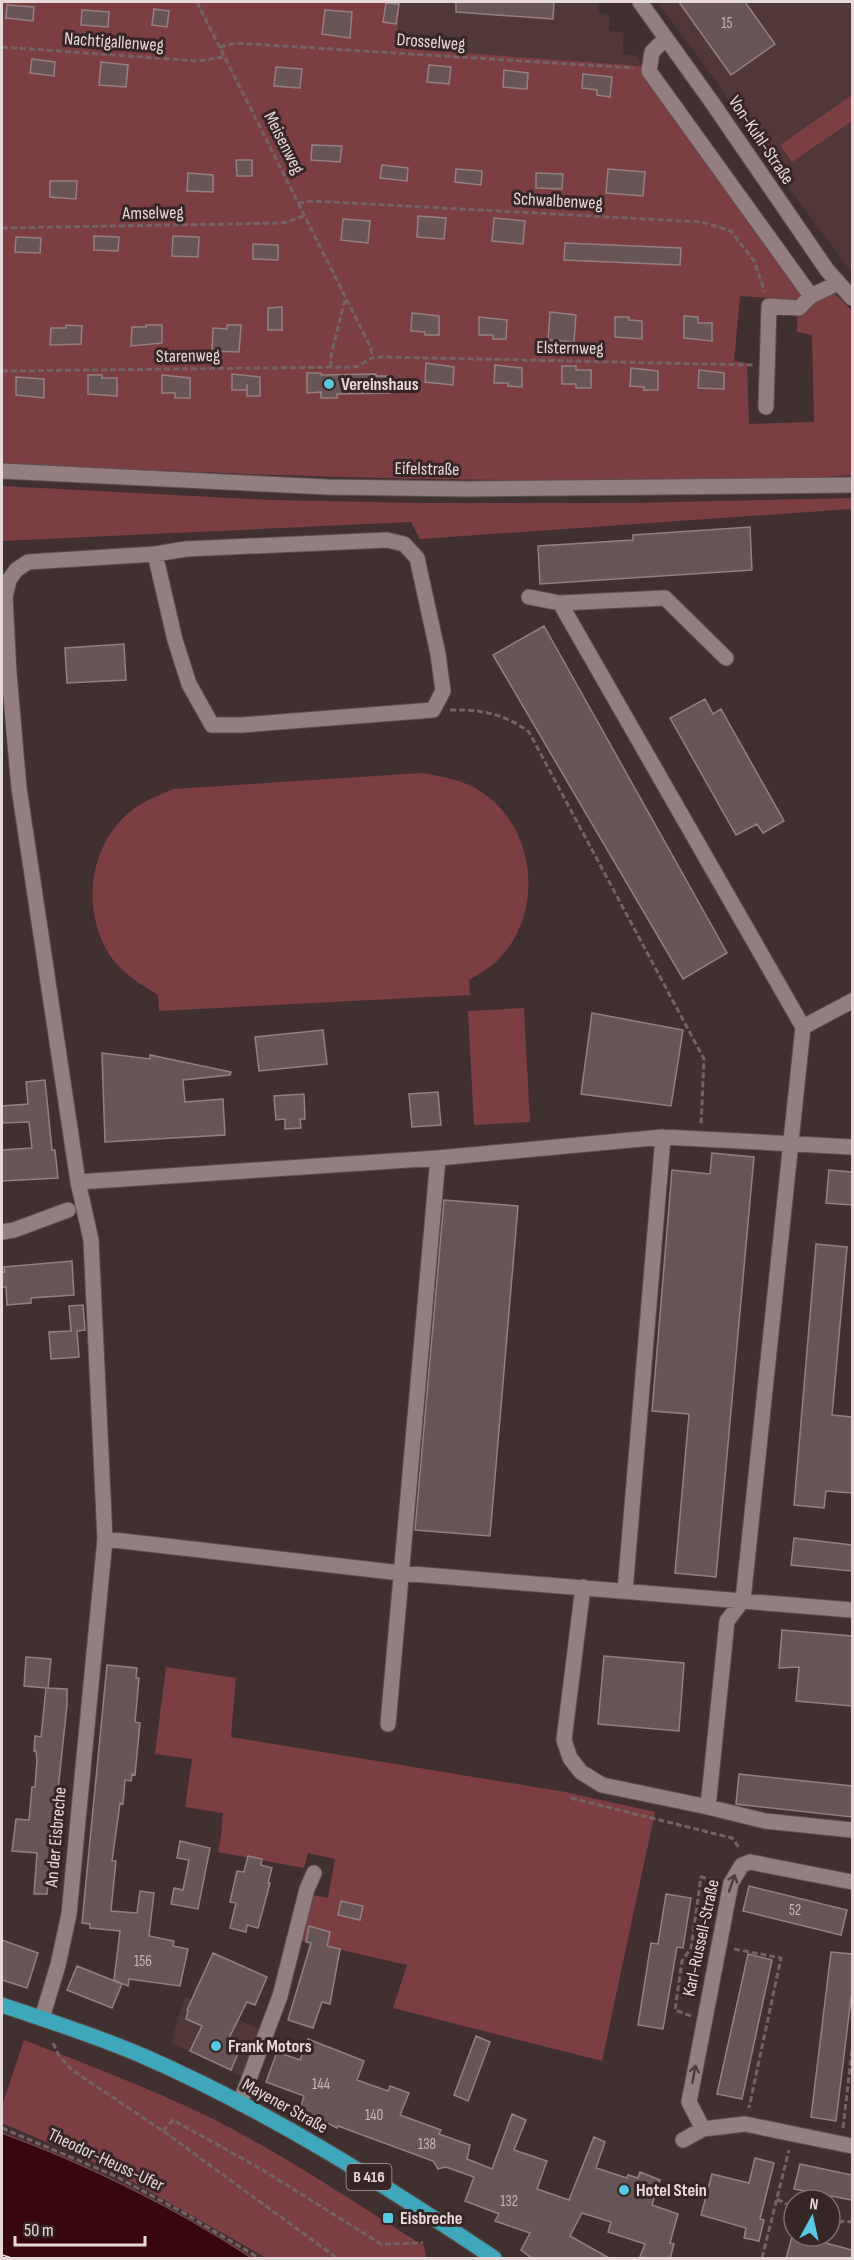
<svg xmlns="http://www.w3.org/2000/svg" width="854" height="2260" font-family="'Sofia Sans Condensed',sans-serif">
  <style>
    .built { fill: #503738 }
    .green { fill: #7d3e42; fill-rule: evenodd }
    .water { fill: #38060d; stroke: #6c454a; stroke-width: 1.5 }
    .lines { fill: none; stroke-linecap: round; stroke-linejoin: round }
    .ferry { stroke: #f8dcdc; stroke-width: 1.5; stroke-dasharray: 8 6; stroke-linecap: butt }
    .building { fill: #685555; stroke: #958080; stroke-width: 1.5 }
    .minor-casing { stroke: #5d4e4e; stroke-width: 17 }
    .major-casing { stroke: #5d4e4e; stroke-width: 17 }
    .path { stroke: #736363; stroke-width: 3; stroke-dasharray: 6 3; stroke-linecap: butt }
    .minor { stroke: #937f7f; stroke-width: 15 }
    .major { stroke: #3ea7bc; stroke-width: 15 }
    .oneway { stroke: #4e3c3c }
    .poi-dot { fill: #59c8e4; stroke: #372626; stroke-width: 2 }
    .labels { text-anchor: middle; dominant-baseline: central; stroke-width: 6; stroke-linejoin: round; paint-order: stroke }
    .number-label { font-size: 15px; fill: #c6b8b8 }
    .shield { fill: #372626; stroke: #b1a3a3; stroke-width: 1.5 }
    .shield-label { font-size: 16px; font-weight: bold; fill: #e5d9d9 }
    .street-label { font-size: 18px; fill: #e5d9d9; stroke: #372626 }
    .poi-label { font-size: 18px; font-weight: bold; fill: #e5d9d9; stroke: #372626; text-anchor: start }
  </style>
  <rect width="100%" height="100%" fill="#413030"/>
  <path class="built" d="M400 2H599L598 13 610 15 609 31 624 32 622 54 635 55 643 66 396 48Z
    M657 2H852V273L777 172 716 81Z
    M185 1996 259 2029 242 2077 171 2043Z"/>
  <path class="green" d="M2 2H400L396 48 643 66 805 295 834 293 852 311V475C767 482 680 480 594 480 396 481 199 473 2 463ZM740 296 798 300 797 332 812 335 814 422 749 424 747 363 734 361Z
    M852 95V121L792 162 780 145Z
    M2 486 272 500 417 503H632L852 498V509L420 539 411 522 2 541Z
    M422 773C444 777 465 780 483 793 538 831 544 916 496 962 488 969 478 974 469 980L470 995 159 1011 158 995C141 984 123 974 111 957 83 915 87 856 122 819 136 804 155 797 173 789Z
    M524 1008 530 1122 474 1125 468 1011Z
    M166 1667 236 1678 231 1737 565 1792 655 1812 602 2061 393 2008 407 1965 302 1941 313 1895 328 1898 335 1859 308 1853 304 1868 218 1852 221 1836 223 1813 185 1807 192 1759 155 1754Z
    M24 2040C86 2064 149 2088 209 2117 284 2154 353 2202 424 2246L426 2258H266L140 2186 90 2161 2 2123V2106Z"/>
  <path class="water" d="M2 2133C89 2165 174 2207 252 2258H2Z"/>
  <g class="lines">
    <path class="ferry" d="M2 2255 13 2258"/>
  </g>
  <path class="building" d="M456 2H554L553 19 456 12Z
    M679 2H745L775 44 731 75Z
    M386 3 399 4 396 24 383 22Z
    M7 5 34 7 33 21 6 18Z
    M154 9 169 11 167 27 152 25Z
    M82 10 109 12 108 27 81 25Z
    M325 10 352 12 350 38 322 34Z
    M32 59 55 62 54 76 30 73Z
    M101 62 128 65 126 87 99 85Z
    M429 65 451 67 449 84 427 82Z
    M276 67 302 69 300 88 274 86Z
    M504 70 528 73 527 89 503 87Z
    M583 74 612 77 610 97 597 95V90L582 88Z
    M312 145 342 146 340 162 311 160Z
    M236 160H252V176H237Z
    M382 165 408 168 407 181 380 178Z
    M456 169 482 171 481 185 455 182Z
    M608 169 645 172 643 196 606 193Z
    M188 173 213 175V192L187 191Z
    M536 173 563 174 562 189 536 188Z
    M50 181H77L76 199 50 197Z
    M418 216 446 218 444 239 417 237Z
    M494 218 525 221 523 244 492 241Z
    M343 219 370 221 368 243 341 240Z
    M94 236 119 237 118 251 94 250Z
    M173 236 199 237 198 257 172 256Z
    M16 237 41 238 40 253 15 252Z
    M565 243 681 248 680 265 564 260Z
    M253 244 278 245V260L253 259Z
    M282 307V330H268V308Z
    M550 312 576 315 574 342 548 340Z
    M412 313 439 316V335H425V332L411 331Z
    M684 316 698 317V323H712V341L684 338Z
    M479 317 507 320 506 339H493V335H479Z
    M615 317H629V320L642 321V339L615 337Z
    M66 325 82 326 81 344 50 345 51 328H66Z
    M146 325H162V343L131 346 132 327H146Z
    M227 325H241L239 352 212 351 213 328 227 329Z
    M426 363 454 367 453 385 425 382Z
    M495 365 522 368V387L508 386V383H494Z
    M562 366H576V370H591V388H576V384H562Z
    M631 368 658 371V390H644V387L630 386Z
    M699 370 724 373V389L698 388Z
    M307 373H321V375L376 374V376H389L390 393 337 394V398H321V392L307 393Z
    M232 374 260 377V396H247V384V390H232Z
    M88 375H102V378H117V396L88 394Z
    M162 375 190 378V398H175V393H162Z
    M16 377 44 379V398L16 395Z
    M750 527 752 570 540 584 538 546 633 540V535Z
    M544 626 727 953 683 979 493 655Z
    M124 644 126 680 67 683 65 648Z
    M705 699 713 714 721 709 784 821 763 833 757 824 736 835 670 718Z
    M592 1013 683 1030 671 1106 581 1094Z
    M323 1030 327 1064 259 1071 255 1037Z
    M102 1053 150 1059V1055L231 1072 230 1075 183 1080 185 1102 223 1099 225 1135 105 1142Z
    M45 1080 52 1150H55L58 1178 2 1181V1150L32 1148 29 1122 2 1123V1106L28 1104 26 1082Z
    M438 1092 441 1125 412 1127 409 1094Z
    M304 1094 305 1119H300L301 1128 285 1129V1119L276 1120 274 1096Z
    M712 1153 754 1157 716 1577 675 1573 689 1414 652 1411 672 1170 710 1174Z
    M829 1170 852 1172V1205L826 1203Z
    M444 1200 518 1206 490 1536 415 1530Z
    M816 1244 847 1247 832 1415 852 1417V1493L826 1491 824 1508 794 1505Z
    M72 1261 74 1295 31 1298V1303L7 1305 6 1287H2V1272H5L4 1267Z
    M83 1305 85 1330 77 1331 79 1357 51 1359 49 1332 71 1331 69 1306Z
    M794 1538 852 1545V1571L791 1565Z
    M782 1630 852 1636V1706L796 1701 799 1667 779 1668Z
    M604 1656 684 1663 679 1731 598 1724Z
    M26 1657 51 1659 48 1688 67 1689V1705L47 1894H34L37 1853 12 1851 16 1819 29 1820 32 1787H35L37 1760 36 1751H34L35 1736 41 1737 46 1688 24 1686Z
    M107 1665 137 1668 136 1678H139L135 1722 140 1723 135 1775 132 1774 131 1781 125 1780 123 1804 120 1803 119 1811 112 1861H116L111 1911 137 1913 140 1891 154 1893 149 1936 174 1941 173 1946 188 1949 180 1986 129 1979 128 1986 114 1980 120 1931 90 1928V1924L82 1923Z
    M739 1774 852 1786V1817L736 1804Z
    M180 1841 210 1848 198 1909 171 1904 174 1888 183 1890 189 1860 177 1858Z
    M248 1856 262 1859 261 1865 272 1868 268 1883H270L258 1928 247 1925 246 1932 230 1928 236 1903 230 1902 237 1871 244 1872Z
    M749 1886 847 1910 841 1935 743 1911Z
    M666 1894 691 1898 683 1948 677 1947 663 2029 638 2025 651 1943 658 1944Z
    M341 1901 363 1906 360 1920 338 1915Z
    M309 1926 330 1932 327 1946 340 1949 330 2004 322 2002 313 2028 288 2020 311 1943 306 1942Z
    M2 1940 38 1953 27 1988 2 1980Z
    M831 1952 852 1954V1990L836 2121 811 2117Z
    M213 1953 267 1977 255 2005 247 2002 229 2038 242 2044 231 2070 190 2051 202 2026 186 2019 188 2011 187 2010Z
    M748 1954 772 1960 742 2099 717 2094Z
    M77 1966 122 1984 112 2008 67 1990Z
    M476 2036 490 2042 468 2101 454 2095Z
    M308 2039 364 2061 357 2080 388 2091 390 2086 409 2093 400 2115 441 2130 439 2134 470 2145 467 2159 492 2169 512 2114 526 2120 514 2150 547 2161 537 2189 569 2200 594 2137 605 2142 596 2168 627 2178 628 2175 638 2178 640 2172 660 2180 652 2205 678 2214 670 2243 674 2244 670 2259H639L645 2244 608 2232 611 2222 582 2213 570 2236 611 2259H533L521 2250 530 2233 495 2221 499 2214 465 2201 474 2177 446 2167 438 2169 433 2161 338 2126 337 2128 300 2109 304 2096 266 2082 277 2052 300 2060Z
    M755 2158 774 2163 760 2219 764 2220 759 2241 744 2238 746 2228 701 2215 712 2174 749 2183Z
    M800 2164 852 2175V2200L794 2189Z
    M793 2233 794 2236H805L807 2238 852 2250V2259H786Z"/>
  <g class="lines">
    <defs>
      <path id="minor" d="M640 2 711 101 827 270 852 298
        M666 38 652 52 649 71 811 296 838 283
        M766 407 769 306 799 308 811 296
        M2 471 327 487 466 489 852 485
        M529 597 560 603 665 598 726 658
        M560 603 803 1027
        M78 1182 438 1158 663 1137 852 1147
        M2 1232 14 1230 68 1210
        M105 1539 401 1573 852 1610
        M583 1587 564 1740 570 1758 581 1772 602 1785 708 1807 765 1821 852 1830
        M625 1591 663 1137
        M388 1724 438 1158
        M708 1807 727 1621 743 1600 803 1027 852 1001
        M42 2018 58 1965 69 1914 105 1539 91 1240 78 1182 19 788 9 674 5 597 9 580 16 570 28 562 155 554 186 549 387 540 404 544 417 558 438 654 443 691 433 710 242 725H212L189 684 175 640 155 554
        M240 2103 280 1996 307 1889 314 1873
        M703 2129 689 2102 731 1883 742 1865 750 1862 852 1882
        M683 2140 703 2129 745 2124 852 2146"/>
      <path id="major" d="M2 2005C49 2021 97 2036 143 2056 267 2110 382 2183 494 2258"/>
    </defs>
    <use href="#minor" class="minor-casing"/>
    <use href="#major" class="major-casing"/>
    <path class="path" d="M197 2 371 348 372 358
      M2 47 198 61 223 57
      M220 47 236 43 634 68
      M298 203 313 201 702 222 731 231 754 261 765 292
      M2 228 283 223 304 216
      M331 367V355L345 300
      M2 371 356 367 372 358 382 357 753 365
      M450 710C480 709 505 714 529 732L704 1059 701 1125
      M571 1798 732 1838 740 1849
      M734 1949 781 1958 749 2108
      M691 2016 675 2010 682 1961 691 1948 701 1877 717 1880
      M53 2043 59 2056 72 2070 163 2131 337 2258
      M2 2128 115 2176 182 2212 259 2258
      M843 2128 852 2050
      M163 2131 173 2120 261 2169 381 2244 421 2243 423 2242
      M777 2199 790 2206 794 2211
      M830 2225 844 2221 852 2222
      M762 2258 789 2150"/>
    <use href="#minor" class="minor"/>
    <use href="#major" class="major"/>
  </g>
  <defs><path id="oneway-shaft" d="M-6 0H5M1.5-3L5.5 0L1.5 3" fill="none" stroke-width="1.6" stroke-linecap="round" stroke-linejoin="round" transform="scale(1.5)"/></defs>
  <g class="oneway">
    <use href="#oneway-shaft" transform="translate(732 1883) rotate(-71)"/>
    <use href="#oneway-shaft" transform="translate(694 2074) rotate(-80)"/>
  </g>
  <g class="poi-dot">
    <circle cx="329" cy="384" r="6"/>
    <circle cx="216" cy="2046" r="6"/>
    <circle cx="624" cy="2190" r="6"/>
    <rect x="382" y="2212" width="12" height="12" rx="3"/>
  </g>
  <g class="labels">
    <g class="number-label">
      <text x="727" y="23">15</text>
      <text x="795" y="1910">52</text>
      <text x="143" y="1961">156</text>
      <text x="321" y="2084">144</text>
      <text x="374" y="2115">140</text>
      <text x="427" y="2144">138</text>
      <text x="509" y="2201">132</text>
    </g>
    <rect class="shield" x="346.5" y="2164" width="45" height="26" rx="4.5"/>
    <g class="shield-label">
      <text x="369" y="2177">B 416</text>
    </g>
    <g class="street-label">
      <text transform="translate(114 42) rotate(4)">Nachtigallenweg</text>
      <text transform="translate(431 42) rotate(4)">Drosselweg</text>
      <text transform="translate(761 140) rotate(56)">Von-Kuhl-Straße</text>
      <text transform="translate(284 143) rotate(63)">Meisenweg</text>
      <text transform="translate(558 201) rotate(3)">Schwalbenweg</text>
      <text transform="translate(153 213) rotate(-1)">Amselweg</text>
      <text transform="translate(570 348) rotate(1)">Elsternweg</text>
      <text transform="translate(188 356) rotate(-1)">Starenweg</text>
      <text transform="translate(427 469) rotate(1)">Eifelstraße</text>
      <text transform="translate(56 1837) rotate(-85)">An der Eisbreche</text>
      <text transform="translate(701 1938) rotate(-78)">Karl-Russell-Straße</text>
      <text transform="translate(285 2106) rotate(29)">Mayener Straße</text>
      <text transform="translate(106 2160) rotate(25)">Theodor-Heuss-Ufer</text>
    </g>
    <g class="poi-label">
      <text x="341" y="384">Vereinshaus</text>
      <text x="228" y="2046">Frank Motors</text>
      <text x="636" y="2190">Hotel Stein</text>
      <text x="400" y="2218">Eisbreche</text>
    </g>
  </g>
  <rect width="854" height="2260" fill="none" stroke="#e5d9d9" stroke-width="6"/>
  <g transform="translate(812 2218) rotate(8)"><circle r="28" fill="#372626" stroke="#7d6e6e" stroke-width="1.5"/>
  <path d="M0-4.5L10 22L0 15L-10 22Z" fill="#59c8e4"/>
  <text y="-9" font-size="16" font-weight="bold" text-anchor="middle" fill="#e5d9d9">N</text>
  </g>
  <path d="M15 2236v9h130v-9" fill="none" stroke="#e5d9d9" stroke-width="3"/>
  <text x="24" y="2236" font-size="18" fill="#e5d9d9" stroke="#372626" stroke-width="4.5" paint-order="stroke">50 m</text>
</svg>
